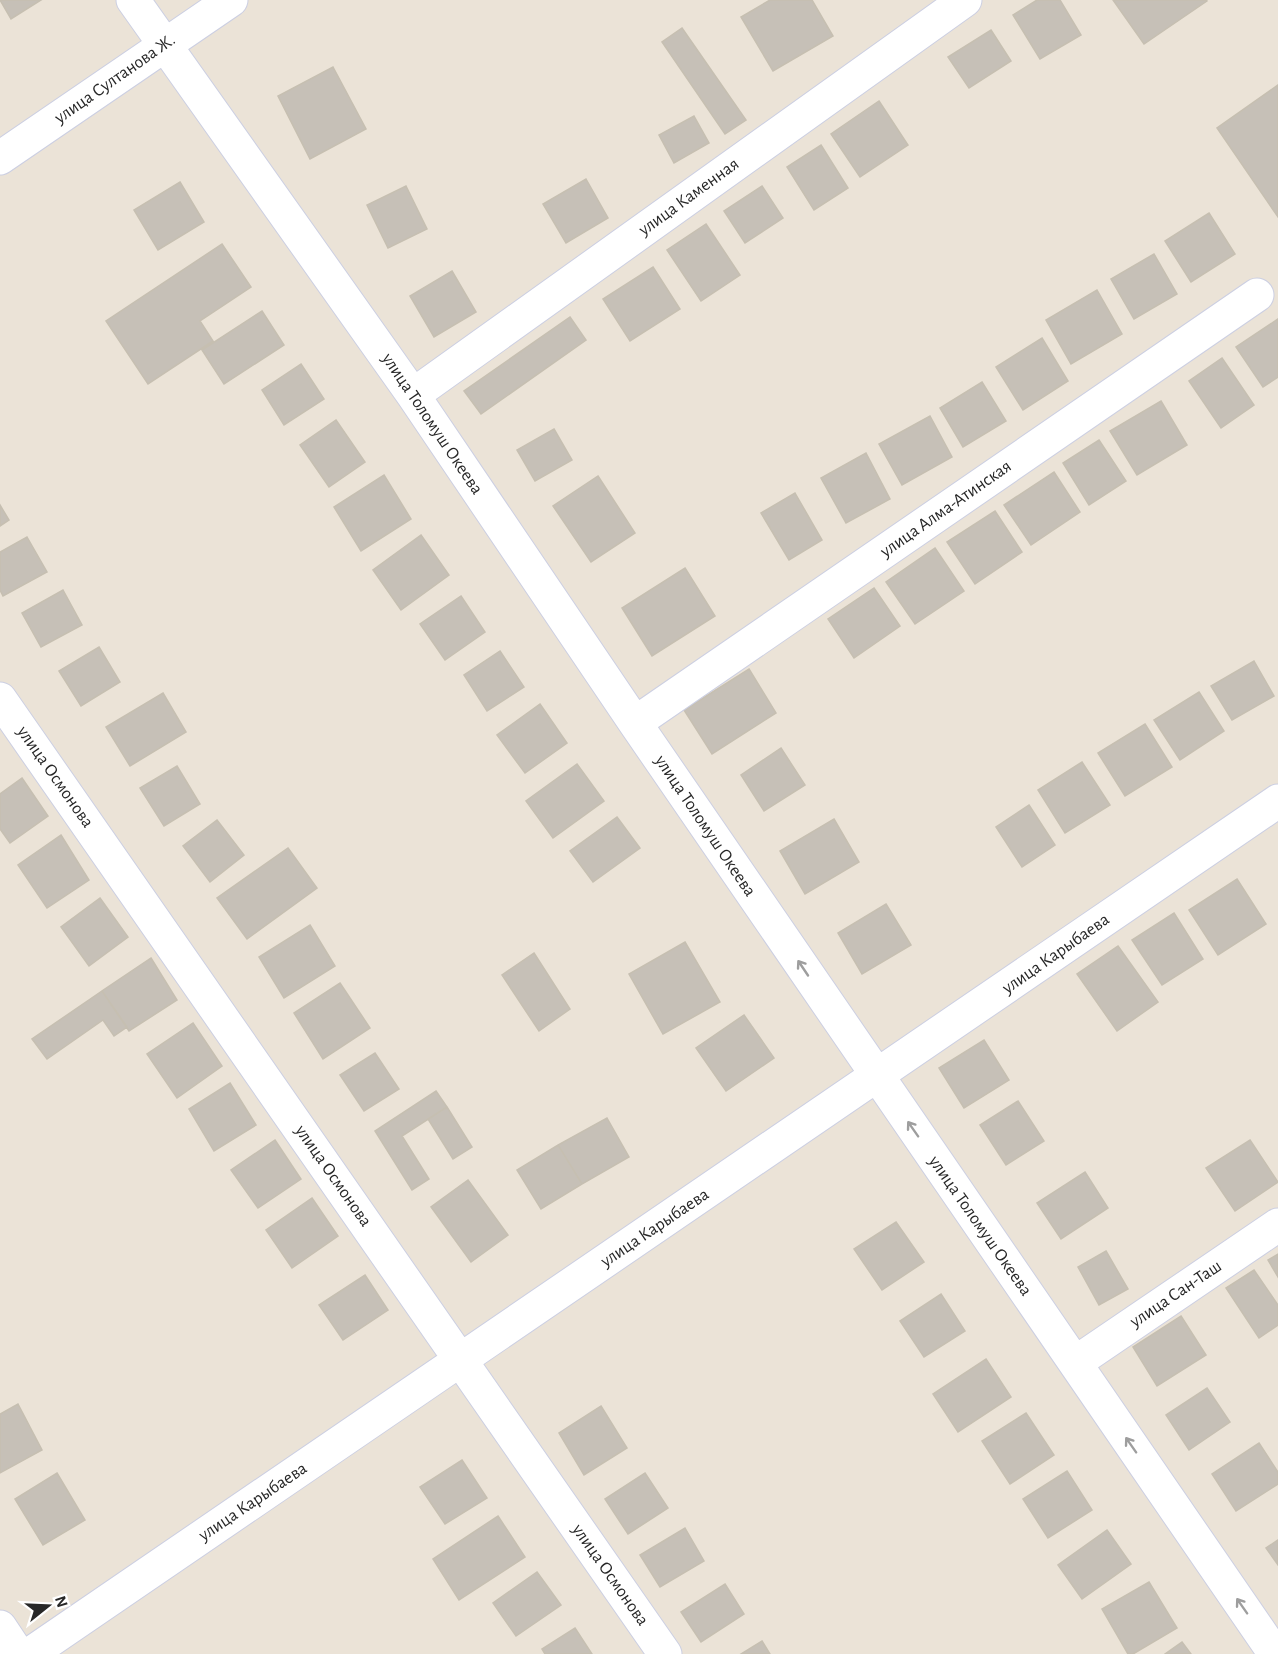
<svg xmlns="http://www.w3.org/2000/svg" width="1278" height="1654" font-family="'Alegreya Sans',sans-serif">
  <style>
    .building { fill: #c6c0b7; stroke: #c6bfb1; stroke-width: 1.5 }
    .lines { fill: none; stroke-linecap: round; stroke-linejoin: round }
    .minor-casing { stroke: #cccfe2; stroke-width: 35 }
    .minor { stroke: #fff; stroke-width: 33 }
    .oneway { stroke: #9e9e9e }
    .labels { text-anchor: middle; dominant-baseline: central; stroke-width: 4.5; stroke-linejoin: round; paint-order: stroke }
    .street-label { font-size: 18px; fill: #272727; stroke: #fff }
  </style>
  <rect width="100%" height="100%" fill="#ebe3d7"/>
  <path class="building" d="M0 0H41L11 19Z
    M770 0H812L833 36 773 71 741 17Z
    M1037 0H1060L1081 35 1040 59 1013 15Z
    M1113 0H1206L1207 1 1144 44Z
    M682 28 746 120 725 134 662 42Z
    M991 30 1011 61 969 88 948 57Z
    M333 67 366 129 310 159 278 96Z
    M1278 85V217L1217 128Z
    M879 101 908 145 860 177 831 134Z
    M694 116 709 143 674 163 659 135Z
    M821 145 848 188 814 210 787 167Z
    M586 179 608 218 566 243 543 204Z
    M180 182 204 222 158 250 134 210Z
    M406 186 427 229 388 248 367 205Z
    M762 186 783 218 745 243 724 211Z
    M1209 213 1235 254 1191 282 1165 241Z
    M706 224 740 275 701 301 667 250Z
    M222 244 251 287 200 321 213 341 148 384 106 321Z
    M1154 254 1177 294 1134 319 1111 279Z
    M653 267 680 309 630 341 603 299Z
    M452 271 476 312 434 337 410 296Z
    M1097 290 1122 334 1071 364 1046 320Z
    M262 311 284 345 224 384 202 350Z
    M570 317 586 340 481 414 464 391Z
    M1278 319V377L1263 387 1236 347Z
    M1042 338 1068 381 1023 410 996 367Z
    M1222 358 1254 405 1221 428 1189 381Z
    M301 364 324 399 284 425 262 390Z
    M982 382 1006 421 963 447 940 408Z
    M1161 401 1187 445 1137 475 1110 431Z
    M930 416 952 457 902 485 879 444Z
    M336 420 365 462 329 487 300 445Z
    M554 429 572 460 535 481 517 450Z
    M1099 440 1126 481 1089 505 1063 463Z
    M866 453 890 499 846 523 821 478Z
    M1054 472 1080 512 1031 545 1004 505Z
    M384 475 411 519 361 551 334 507Z
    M598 476 635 533 591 562 553 506Z
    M795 493 822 540 789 560 761 513Z
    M0 505 9 520 0 526Z
    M995 511 1022 552 975 584 947 542Z
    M421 535 449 575 401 610 373 570Z
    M27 537 47 572 3 596 0 590V552Z
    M935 548 964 591 915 624 886 582Z
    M685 568 715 616 652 656 622 608Z
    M874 588 900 626 854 658 828 619Z
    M63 590 82 625 41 647 22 613Z
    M461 596 485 632 445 660 420 624Z
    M99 647 120 682 81 706 59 671Z
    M500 651 524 687 487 711 464 675Z
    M1254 661 1274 696 1232 720 1211 686Z
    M749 669 776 713 712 754 684 710Z
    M1199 692 1224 731 1180 760 1154 720Z
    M163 693 186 732 130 766 106 727Z
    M540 704 567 743 525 773 497 735Z
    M1145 724 1172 767 1125 796 1098 753Z
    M781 748 805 785 764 811 741 775Z
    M1082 762 1110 805 1065 833 1038 790Z
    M577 764 604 801 553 838 526 801Z
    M177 766 200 804 164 826 140 788Z
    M22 778 48 816 10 843 0 829V794Z
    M1029 805 1055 845 1022 867 996 827Z
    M617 817 640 848 593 882 570 851Z
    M834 819 859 862 805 894 780 851Z
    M217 820 244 855 210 882 183 846Z
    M61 835 89 880 47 908 18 865Z
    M288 848 317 888 247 939 217 898Z
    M1237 879 1266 924 1218 955 1189 910Z
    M100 898 128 937 89 966 61 927Z
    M886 904 911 945 862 974 838 933Z
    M1174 913 1203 959 1162 985 1132 940Z
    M310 925 335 966 284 998 259 957Z
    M685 942 720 1002 663 1034 629 974Z
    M1118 946 1158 1002 1117 1031 1077 974Z
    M534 953 570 1009 539 1031 502 975Z
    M151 958 177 1000 129 1031 102 991Z
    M340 983 370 1028 323 1059 294 1013Z
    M102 991 127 1027 114 1036 103 1020 47 1059 32 1039Z
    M744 1015 774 1058 726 1091 696 1048Z
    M193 1023 222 1066 177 1098 147 1054Z
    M984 1040 1009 1080 964 1108 939 1068Z
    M375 1053 399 1089 364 1111 340 1075Z
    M230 1083 256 1125 214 1151 189 1109Z
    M436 1091 447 1107 402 1136 429 1179 412 1190 375 1131Z
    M1018 1101 1044 1141 1006 1165 980 1125Z
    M447 1107 472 1147 453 1159 428 1119Z
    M607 1118 629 1157 582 1184 558 1145Z
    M275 1140 301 1179 258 1208 231 1170Z
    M1250 1140 1278 1182 1235 1211 1206 1168Z
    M558 1145 582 1184 541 1209 517 1170Z
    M1085 1172 1108 1208 1061 1239 1037 1203Z
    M468 1180 508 1235 471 1262 431 1207Z
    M312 1198 338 1236 292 1268 266 1230Z
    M896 1222 924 1262 882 1290 854 1249Z
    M1106 1251 1128 1289 1099 1305 1078 1267Z
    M1278 1254V1277L1268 1260Z
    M1254 1270 1278 1305V1325L1259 1338 1226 1288Z
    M365 1275 388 1310 343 1340 319 1305Z
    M941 1294 965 1331 924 1357 900 1321Z
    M1181 1316 1206 1355 1157 1386 1133 1347Z
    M986 1359 1011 1397 958 1432 933 1394Z
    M1207 1388 1230 1422 1189 1450 1166 1415Z
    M18 1404 42 1450 0 1473V1414Z
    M601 1406 627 1448 584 1475 559 1433Z
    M1026 1413 1054 1455 1010 1484 982 1441Z
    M1259 1443 1278 1472V1484L1236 1511 1212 1474Z
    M462 1460 487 1498 445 1524 420 1487Z
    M1067 1471 1092 1510 1048 1538 1023 1499Z
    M57 1473 85 1520 43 1545 15 1499Z
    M645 1473 668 1508 628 1534 605 1499Z
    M498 1516 525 1557 459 1600 433 1559Z
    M685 1528 704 1561 660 1587 640 1555Z
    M1107 1530 1131 1564 1082 1599 1058 1565Z
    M1278 1540V1565L1266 1548Z
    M537 1572 561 1605 516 1636 493 1603Z
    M1149 1582 1177 1628 1133 1654H1128L1102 1609Z
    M725 1584 744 1614 701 1642 681 1612Z
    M575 1628 592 1654H545L542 1649Z
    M762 1641 770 1654H741Z
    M1182 1642 1191 1654H1165Z"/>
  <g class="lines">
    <defs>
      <path id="minor" d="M133 0 413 395 635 723 1275 1654
        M0 158 231 0
        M413 395 965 0
        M0 699 665 1654
        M635 723 1257 295
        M1075 1363 1278 1225
        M0 1627 18 1654
        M30 1654 1278 801"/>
    </defs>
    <use href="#minor" class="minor-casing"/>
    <use href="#minor" class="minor"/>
  </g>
  <defs><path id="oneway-shaft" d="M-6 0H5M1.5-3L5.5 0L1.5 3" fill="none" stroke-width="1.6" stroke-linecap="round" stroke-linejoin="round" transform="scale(1.5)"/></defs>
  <g class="oneway">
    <use href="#oneway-shaft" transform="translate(803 968) rotate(-124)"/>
    <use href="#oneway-shaft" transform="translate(913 1129) rotate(-125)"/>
    <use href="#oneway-shaft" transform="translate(1131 1445) rotate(-125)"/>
    <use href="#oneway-shaft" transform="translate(1242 1606) rotate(-125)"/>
  </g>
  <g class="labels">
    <g class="street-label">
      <text transform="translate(115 79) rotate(-35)">улица Султанова Ж.</text>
      <text transform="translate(689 197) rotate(-36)">улица Каменная</text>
      <text transform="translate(432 424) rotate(56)">улица Толомуш Океева</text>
      <text transform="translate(946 509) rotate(-35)">улица Алма-Атинская</text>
      <text transform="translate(55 777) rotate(55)">улица Осмонова</text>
      <text transform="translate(705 826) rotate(56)">улица Толомуш Океева</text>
      <text transform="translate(1056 954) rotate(-35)">улица Карыбаева</text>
      <text transform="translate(333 1176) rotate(55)">улица Осмонова</text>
      <text transform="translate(980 1226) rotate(55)">улица Толомуш Океева</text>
      <text transform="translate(655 1228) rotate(-34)">улица Карыбаева</text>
      <text transform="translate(1176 1294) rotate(-34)">улица Сан-Таш</text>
      <text transform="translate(253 1502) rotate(-34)">улица Карыбаева</text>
      <text transform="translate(610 1575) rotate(55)">улица Осмонова</text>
    </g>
  </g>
  <g transform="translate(48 1606) rotate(72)" stroke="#ffffff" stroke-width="4.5" paint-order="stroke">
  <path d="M0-4.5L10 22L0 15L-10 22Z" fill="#272727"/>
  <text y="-9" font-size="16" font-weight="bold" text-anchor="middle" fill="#272727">N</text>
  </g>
</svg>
